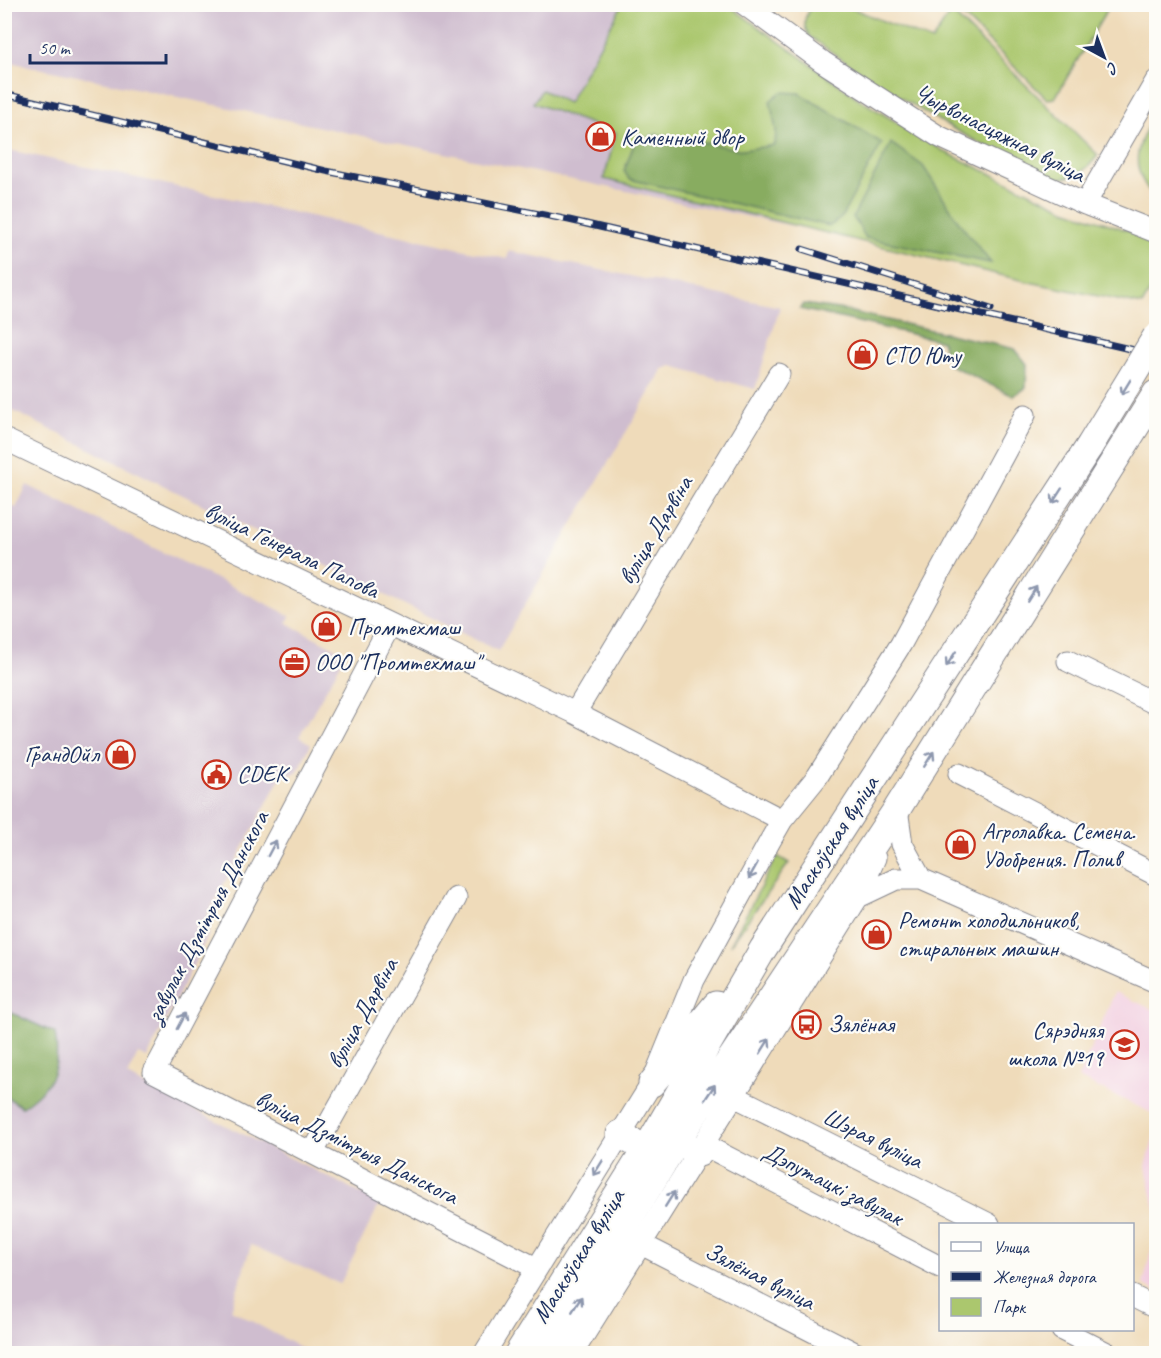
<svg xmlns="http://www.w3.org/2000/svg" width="1161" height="1358" font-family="Caveat,sans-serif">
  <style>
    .built { fill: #f2cfe1 }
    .industrial { fill: #cfbdcf }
    .green { fill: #abc76e; stroke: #637b66; stroke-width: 1.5 }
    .forest { fill: #88ac61; stroke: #526e60; stroke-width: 1.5 }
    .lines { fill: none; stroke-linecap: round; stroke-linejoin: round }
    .minor-casing { stroke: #85858c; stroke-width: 23 }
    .major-casing { stroke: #85858c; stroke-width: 29 }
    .minor { stroke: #fff; stroke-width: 21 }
    .major { stroke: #fff; stroke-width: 27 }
    .rail-casing { stroke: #1b2f5e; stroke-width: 7 }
    .rail { stroke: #fdfcf7; stroke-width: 4.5; stroke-dasharray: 14; stroke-linecap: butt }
    .major-bridge-casing { stroke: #85858c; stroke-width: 29; stroke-linecap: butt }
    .major-bridge { stroke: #fff; stroke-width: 27 }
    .oneway { stroke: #8d97ae }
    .labels { text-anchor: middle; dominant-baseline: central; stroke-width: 4.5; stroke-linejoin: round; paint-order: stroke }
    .street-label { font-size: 24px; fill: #1b2f5e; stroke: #fdfcf7 }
    .poi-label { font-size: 24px; fill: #1b2f5e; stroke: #fdfcf7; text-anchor: start }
  </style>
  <rect width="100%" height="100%" fill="#fdfcf7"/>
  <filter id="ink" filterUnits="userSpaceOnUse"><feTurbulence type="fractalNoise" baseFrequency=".0167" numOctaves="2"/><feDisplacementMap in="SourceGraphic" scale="12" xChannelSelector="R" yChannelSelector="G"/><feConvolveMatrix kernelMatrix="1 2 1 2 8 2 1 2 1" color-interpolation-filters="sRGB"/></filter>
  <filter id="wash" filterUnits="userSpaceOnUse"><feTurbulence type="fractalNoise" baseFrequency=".008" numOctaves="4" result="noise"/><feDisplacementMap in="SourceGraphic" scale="24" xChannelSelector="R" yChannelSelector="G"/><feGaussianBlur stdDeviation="1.35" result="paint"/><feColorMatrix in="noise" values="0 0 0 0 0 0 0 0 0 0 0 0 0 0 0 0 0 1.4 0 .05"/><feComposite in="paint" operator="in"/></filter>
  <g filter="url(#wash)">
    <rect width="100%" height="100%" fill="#efdbba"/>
    <path class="built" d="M1115 992 1156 1011V1115L1078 1078Z
      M1156 1129V1215L1146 1166Z
      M1156 1233V1291L1143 1284Z"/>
    <path class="industrial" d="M5 5H691L860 240 5 61Z
      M4 149 507 259 509 251 780 307 755 389 672 366 663 369 498 651 5 407Z
      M27 485 277 609 290 616 287 623 346 654 299 737 311 744 297 772 280 778 206 918 209 934 147 1058 138 1054 127 1076 380 1203 340 1284 251 1245 231 1310 310 1353 5 1354 4 503 16 508Z"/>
    <path class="green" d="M999 4H1110V5L1055 98 1047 99 961 14 965 7Z
      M622 5H728L862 101 945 152 1065 209 1156 240V281L1142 305 1029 282 604 179 616 133 533 103 542 90 568 103Z
      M815 5H844L932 41 951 12 1098 155C1086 173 1070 180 1050 178 960 136 890 94 809 36 802 24 803 14 815 5Z
      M1156 111V199C1126 167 1137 145 1156 111Z
      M777 856 789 863 730 945Z"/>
    <path class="forest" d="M781 92 799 93 882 143 841 218 830 226 629 179 624 171 635 141 657 134 743 150 775 145 776 130 770 101Z
      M891 143 923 166 961 225 991 263 866 238 853 217Z
      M804 304 839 309 1015 349 1027 364 1026 388 1013 396 948 364 942 341 800 309Z
      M5 1010 55 1033C61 1070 52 1086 22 1107L5 1096Z"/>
  </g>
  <g filter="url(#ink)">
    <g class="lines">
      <defs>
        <path id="minor" d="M744 4 823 62 938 136 1085 204 1156 232
          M1085 204 1156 81
          M4 439 575 713 782 820
          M390 625 154 1072 536 1268
          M1068 661 1156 704
          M575 713 779 374
          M959 774 1156 875
          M897 809 902 844 921 879
          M858 897 896 879H921L1156 982
          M734 1096 989 1224
          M704 1145 940 1267
          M313 1152 456 898
          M641 1244 857 1354
          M1132 1296 1156 1308
          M1062 1330 1109 1354
          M484 1354 652 1083 694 980 770 841 782 820 817 777 901 644 1025 415
          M572 1354 858 897 875 858"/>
        <path id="major" d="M652 1083 716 1005
          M662 1131 699 1153
          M620 1134 661 1159
          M518 1354 653 1138 763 949 1089 447
          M547 1354 677 1140 897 809 1156 394"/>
      </defs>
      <use href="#minor" class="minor-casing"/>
      <use href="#major" class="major-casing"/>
      <use href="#minor" class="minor"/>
      <use href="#major" class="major"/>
      <defs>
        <path id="rail" d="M4 94 326 171 569 220 1156 355
          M802 249 991 309"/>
      </defs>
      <use href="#rail" class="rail-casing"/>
      <use href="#rail" class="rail"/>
      <defs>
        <path id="major-bridge" d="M1089 447 1156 337"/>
      </defs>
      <use href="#major-bridge" class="major-bridge-casing"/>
      <use href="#major-bridge" class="major-bridge"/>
    </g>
    <defs><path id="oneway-shaft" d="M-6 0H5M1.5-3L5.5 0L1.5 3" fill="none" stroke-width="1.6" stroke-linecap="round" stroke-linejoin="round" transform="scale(1.5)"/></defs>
    <g class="oneway">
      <use href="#oneway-shaft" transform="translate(1126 387) rotate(121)"/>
      <use href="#oneway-shaft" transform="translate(1057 496) rotate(123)"/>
      <use href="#oneway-shaft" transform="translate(1032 594) rotate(-58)"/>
      <use href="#oneway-shaft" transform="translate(951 659) rotate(123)"/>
      <use href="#oneway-shaft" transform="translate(929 759) rotate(-58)"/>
      <use href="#oneway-shaft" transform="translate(272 848) rotate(-62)"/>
      <use href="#oneway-shaft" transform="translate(753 871) rotate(119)"/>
      <use href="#oneway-shaft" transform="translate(181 1021) rotate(-62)"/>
      <use href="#oneway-shaft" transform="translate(765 1046) rotate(-58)"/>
      <use href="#oneway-shaft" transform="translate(710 1092) rotate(-56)"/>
      <use href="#oneway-shaft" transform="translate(598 1168) rotate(122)"/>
      <use href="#oneway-shaft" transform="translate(670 1199) rotate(-58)"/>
      <use href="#oneway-shaft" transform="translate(577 1304) rotate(-58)"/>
    </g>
  </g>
  <defs>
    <symbol id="shop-ring" viewBox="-11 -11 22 22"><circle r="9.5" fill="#fdfcf7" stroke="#c8321e" stroke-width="1.5"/><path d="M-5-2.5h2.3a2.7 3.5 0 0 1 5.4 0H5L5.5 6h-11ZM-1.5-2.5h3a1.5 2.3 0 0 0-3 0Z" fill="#c8321e"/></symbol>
    <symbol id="office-ring" viewBox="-11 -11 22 22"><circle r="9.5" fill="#fdfcf7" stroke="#c8321e" stroke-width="1.5"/><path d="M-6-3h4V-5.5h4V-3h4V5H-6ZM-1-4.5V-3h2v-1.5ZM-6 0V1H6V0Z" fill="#c8321e"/></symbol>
    <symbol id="civic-ring" viewBox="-11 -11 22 22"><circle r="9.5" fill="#fdfcf7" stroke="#c8321e" stroke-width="1.5"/><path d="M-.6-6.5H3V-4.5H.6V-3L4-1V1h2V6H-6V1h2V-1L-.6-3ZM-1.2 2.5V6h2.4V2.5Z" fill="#c8321e"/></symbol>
    <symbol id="bus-ring" viewBox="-11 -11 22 22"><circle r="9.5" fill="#fdfcf7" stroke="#c8321e" stroke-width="1.5"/><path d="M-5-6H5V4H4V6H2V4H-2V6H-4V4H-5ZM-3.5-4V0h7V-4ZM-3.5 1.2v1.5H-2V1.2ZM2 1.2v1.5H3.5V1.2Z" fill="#c8321e"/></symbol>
    <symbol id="school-ring" viewBox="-11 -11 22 22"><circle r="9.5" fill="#fdfcf7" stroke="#c8321e" stroke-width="1.5"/><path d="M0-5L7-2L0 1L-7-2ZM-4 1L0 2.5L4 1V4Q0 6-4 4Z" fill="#c8321e"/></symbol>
  </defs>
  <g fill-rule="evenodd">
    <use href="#shop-ring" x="584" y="120" width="33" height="33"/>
    <use href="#shop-ring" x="846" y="338" width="33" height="33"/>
    <use href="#shop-ring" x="310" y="610" width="33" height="33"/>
    <use href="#office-ring" x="278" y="646" width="33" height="33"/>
    <use href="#shop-ring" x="104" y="738" width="33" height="33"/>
    <use href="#civic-ring" x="200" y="758" width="33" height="33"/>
    <use href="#shop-ring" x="944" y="828" width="33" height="33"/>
    <use href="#shop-ring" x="860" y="918" width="33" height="33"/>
    <use href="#bus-ring" x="790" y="1008" width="33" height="33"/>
    <use href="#school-ring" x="1108" y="1028" width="33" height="33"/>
  </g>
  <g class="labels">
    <g class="street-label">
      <text transform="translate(1000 133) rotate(27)">Чырвонасцяжная вуліца</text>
      <text transform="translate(655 530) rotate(-59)">вуліца Дарвіна</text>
      <text transform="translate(292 550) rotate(26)">вуліца Генерала Папова</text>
      <text transform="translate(831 842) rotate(-57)">Маскоўская вуліца</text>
      <text transform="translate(207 916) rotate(-62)">завулак Дзмітрыя Данскога</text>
      <text transform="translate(362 1013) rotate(-61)">вуліца Дарвіна</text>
      <text transform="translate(873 1138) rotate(26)">Шэрая вуліца</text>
      <text transform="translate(357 1147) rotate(27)">вуліца Дзмітрыя Данскога</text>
      <text transform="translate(833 1184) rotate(27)">Дэпутацкі завулак</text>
      <text transform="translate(578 1256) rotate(-58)">Маскоўская вуліца</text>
      <text transform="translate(760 1276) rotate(27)">Зялёная вуліца</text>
    </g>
    <g class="poi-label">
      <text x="621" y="137">Каменный двор</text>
      <text x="884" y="355">СТО Юту</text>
      <text x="348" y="627">Промтехмаш</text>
      <text x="315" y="662">ООО "Промтехмаш"</text>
      <text x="99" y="754" text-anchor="end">ГрандОйл</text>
      <text x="237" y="774">CDEK</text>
      <text x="982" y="831">Агролавка. Семена.<tspan x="982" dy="28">Удобрения. Полив</tspan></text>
      <text x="898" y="920">Ремонт холодильников,<tspan x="898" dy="28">стиральных машин</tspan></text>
      <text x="828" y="1024">Зялёная</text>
      <text x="1103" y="1030" text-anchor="end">Сярэдняя<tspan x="1103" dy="28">школа №19</tspan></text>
    </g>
  </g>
  <rect width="1161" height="1358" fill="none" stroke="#fdfcf7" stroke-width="24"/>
  <rect x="939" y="1223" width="195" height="108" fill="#fdfcf7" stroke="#a3aaba" stroke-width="1.5"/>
  <rect x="951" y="1242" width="30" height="9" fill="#ffffff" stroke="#a3aaba" stroke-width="1.5"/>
  <text x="993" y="1253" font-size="18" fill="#1b2f5e">Улица</text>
  <rect x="951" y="1272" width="30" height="9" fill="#1b2f5e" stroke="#a3aaba" stroke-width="1.5"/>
  <text x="993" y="1283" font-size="18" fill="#1b2f5e">Железная дорога</text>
  <rect x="951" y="1298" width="30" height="18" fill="#abc76e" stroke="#a3aaba" stroke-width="1.5"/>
  <text x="993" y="1313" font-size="18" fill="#1b2f5e">Парк</text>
  <g transform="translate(1104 57) rotate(139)" stroke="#fdfcf7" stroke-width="4.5" paint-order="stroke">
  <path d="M0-4.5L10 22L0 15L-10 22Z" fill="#1b2f5e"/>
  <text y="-9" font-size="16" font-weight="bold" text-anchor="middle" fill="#1b2f5e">С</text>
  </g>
  <path d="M30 54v9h136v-9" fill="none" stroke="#1b2f5e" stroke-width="3"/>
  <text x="39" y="54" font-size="18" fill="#1b2f5e" stroke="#fdfcf7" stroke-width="4.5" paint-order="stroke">50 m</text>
</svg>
